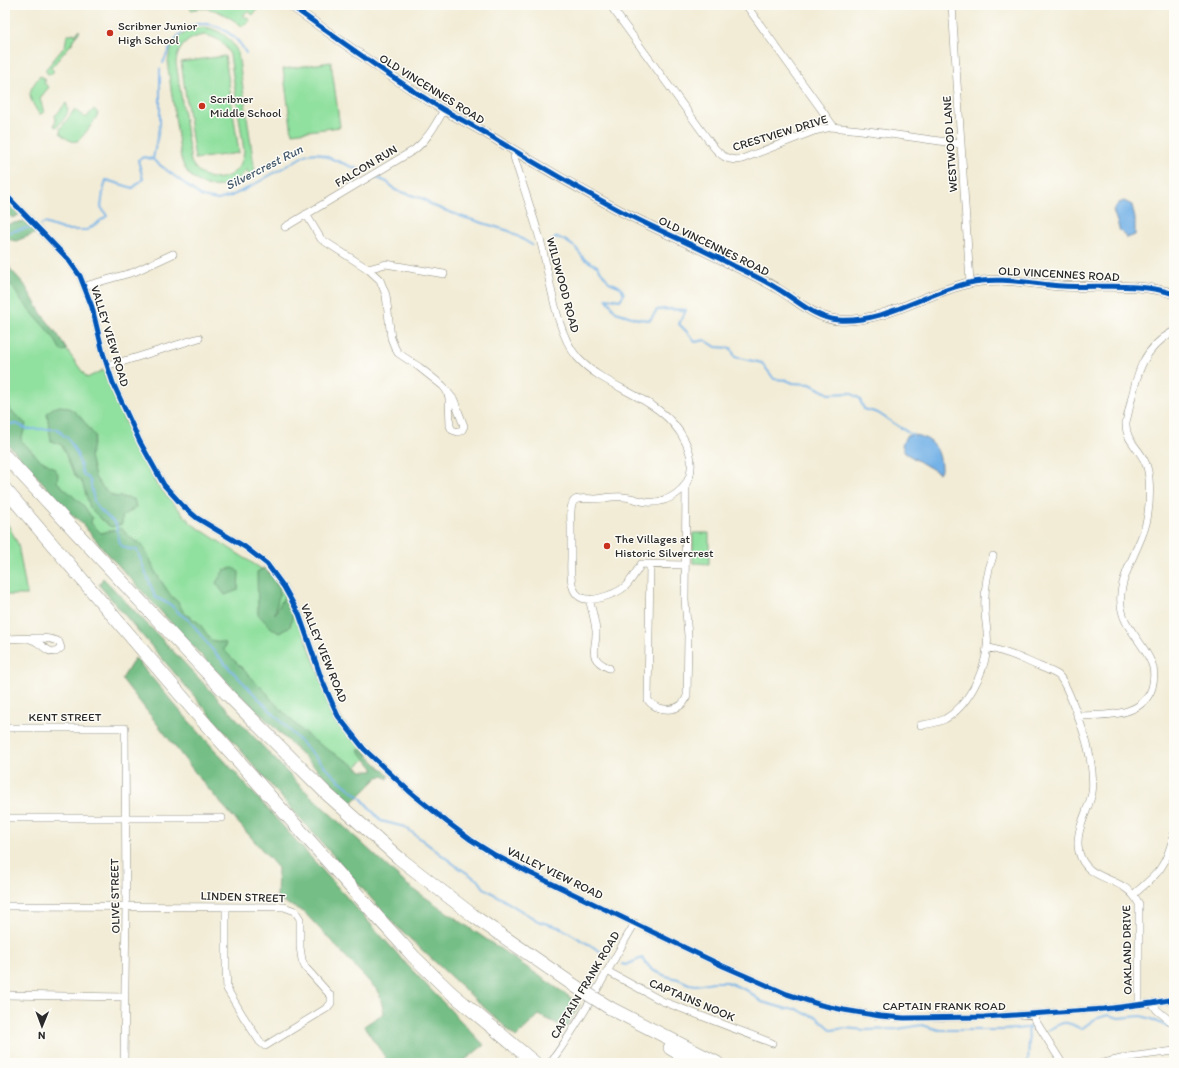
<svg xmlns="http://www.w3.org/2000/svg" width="1179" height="1068" font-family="Itim,sans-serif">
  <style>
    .green { fill: #90e09f; stroke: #5e8665; fill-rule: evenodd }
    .forest { fill: #74be86; stroke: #507458 }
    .water { fill: #74b2e7; stroke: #506e89 }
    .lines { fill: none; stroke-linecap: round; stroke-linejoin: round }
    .stream { stroke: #74b2e7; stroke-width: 2 }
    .minor-casing { stroke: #8e8c80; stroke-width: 8 }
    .tertiary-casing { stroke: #8e8c80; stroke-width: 10 }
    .motorway-casing { stroke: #8e8c80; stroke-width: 14 }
    .minor { stroke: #fff; stroke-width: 7 }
    .tertiary { stroke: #fff; stroke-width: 9 }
    .motorway { stroke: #fff; stroke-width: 13 }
    .motorway-bridge-casing { stroke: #8e8c80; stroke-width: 14; stroke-linecap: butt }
    .motorway-bridge { stroke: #fff; stroke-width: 13 }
    .cycleway-casing { stroke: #fdfcf7; stroke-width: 8 }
    .cycleway { stroke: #0057b8; stroke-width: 5 }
    .poi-dot { fill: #c8321e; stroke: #fdfcf7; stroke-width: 1.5 }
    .labels { text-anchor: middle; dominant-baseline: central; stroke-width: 3; stroke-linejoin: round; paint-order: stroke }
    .poi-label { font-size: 12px; fill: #2b2b2b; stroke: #fdfcf7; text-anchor: start }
    .street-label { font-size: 12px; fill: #2b2b2b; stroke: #fdfcf7 }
    .water-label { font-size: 13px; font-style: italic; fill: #455a6d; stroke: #fdfcf7 }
  </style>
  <rect width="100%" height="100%" fill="#fdfcf7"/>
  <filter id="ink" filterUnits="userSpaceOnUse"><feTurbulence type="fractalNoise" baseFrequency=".025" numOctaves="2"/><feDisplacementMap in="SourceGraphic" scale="8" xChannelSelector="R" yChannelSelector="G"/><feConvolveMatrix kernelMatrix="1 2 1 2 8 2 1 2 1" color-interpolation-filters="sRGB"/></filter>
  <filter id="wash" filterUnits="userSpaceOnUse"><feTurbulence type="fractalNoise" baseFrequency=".012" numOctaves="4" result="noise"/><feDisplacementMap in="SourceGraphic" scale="16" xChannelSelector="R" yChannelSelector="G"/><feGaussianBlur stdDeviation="0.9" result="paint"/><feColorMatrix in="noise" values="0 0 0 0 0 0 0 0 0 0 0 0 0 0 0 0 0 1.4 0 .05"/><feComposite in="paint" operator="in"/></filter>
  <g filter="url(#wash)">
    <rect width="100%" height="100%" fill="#f2ecd6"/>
    <path class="green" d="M189 5H194L197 7 199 5H260L253 15 248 11 243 15 250 20 247 24 242 26C226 15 212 4 191 10Z
      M203 27C220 29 231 38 238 53L255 173 248 174 247 169C229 197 189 190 181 158L168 68C167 46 181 29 203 27ZM204 35C217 37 225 43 230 55L244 151C242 181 206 189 191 162L176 62C178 46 189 37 204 35Z
      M79 30 80 31 72 41 73 42 51 68 54 71 50 75V74H48L45 70 65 46 67 35 74 33 75 35Z
      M225 56 239 153 195 159 181 62Z
      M331 62 340 127 292 133 283 69Z
      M40 76 44 78V80H46L44 83 49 87 40 98 44 113 39 114C28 96 26 93 40 76Z
      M66 103C71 113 64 119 57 127L54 126 56 120 55 115 57 114Z
      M75 109 86 118 94 109 98 113C97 118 82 139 77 141 71 143 64 137 60 133L61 132 60 129Z
      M5 265 87 378 103 370 125 421 157 485 192 524 274 577 297 614 329 702 369 756 337 783 183 625 5 432Z
      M5 519 18 544 27 595H5Z
      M693 533H709V564L693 563Z"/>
    <path class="forest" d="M5 201 19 215 12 218 5 211Z
      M24 221 36 233 16 241 7 239 5 240V225Z
      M5 259 11 270 24 284 41 313 58 335 67 350 61 351 54 338 21 300 5 276Z
      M5 398 9 403 10 410 26 424 21 440 39 459 54 468 58 474 57 482 84 506 92 518 91 523 101 533 122 528 128 536 142 545 150 559 154 570 171 596 178 602 184 613 199 623 211 640 226 643 224 650 268 694 269 697C286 714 302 733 322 746 335 755 350 761 362 771H373V768L358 750 361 749 389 776 388 779 383 776 378 777 352 803 214 669 106 552 79 520 73 516 5 441Z
      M60 406C77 407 85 424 95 436L90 456 95 477 102 487 113 496 134 499 136 507 122 517V524L111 527 103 521 90 508 82 482 76 477 71 468 62 445 51 441 47 413 53 408Z
      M233 568 239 572 238 590 225 595 216 583 224 570Z
      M264 568 272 576 280 590 275 614 285 595 293 614 290 627 279 633 269 626 258 614 257 572Z
      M103 578 174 652 300 786 406 884 580 1004 566 1028 539 1015 516 1037 393 923 268 782 99 585Z
      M135 658 180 711 409 967 484 1045 461 1063H389L364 1026 384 1013 379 992 304 912 277 899 278 868 205 785 122 679Z"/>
    <path class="water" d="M1124 201 1132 205 1135 219V235L1127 238 1126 236 1120 231 1113 210 1119 203Z
      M914 435C934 438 941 451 941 470L939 473 905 453 902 445 906 436Z"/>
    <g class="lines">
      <path class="stream" d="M163 63C168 52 172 41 182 32 204 13 235 31 246 53
        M153 159 160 124V69
        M377 178 387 182 395 190 424 199 431 205 463 217 509 231 532 245
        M41 225 44 223 65 230H87L107 216 101 207 103 192 106 180 133 188 143 179 138 160 144 157 152 159 202 197 218 200 231 196 248 188 307 154 317 153 365 172
        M5 233 32 227
        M551 242 557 237 566 241 576 248 584 259 597 266 609 282 621 287 624 294 620 300 606 298 616 312 638 319 650 320 657 310 664 309 686 310 679 324 688 333 695 342 705 340 716 347 731 348 735 357 762 363 774 379 786 380 793 383 810 384 829 394 850 393 859 398 864 409 878 413 915 437
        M5 422 7 424H17L27 429H58L63 435 68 438 77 454 83 474 90 480 94 501 98 508 116 524 120 545 129 549 137 550 155 597 171 605 180 614 190 621 210 647 230 669 334 776 361 798 381 821 405 827 455 865 479 881 484 888 538 921 561 928 610 957
        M622 964 626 965 642 958 652 970 666 976 678 979 689 984 696 985 713 982H727L748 991 762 1002 787 1009H797L806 1014 817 1017 832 1030 845 1028 865 1030 897 1029 922 1025 939 1030H1004L1037 1027
        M1028 1027 1029 1040 1028 1063
        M1048 1030C1064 1021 1065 1020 1081 1029L1095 1019 1108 1015 1119 1018 1141 1016 1152 1019 1168 1027 1171 1026"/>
    </g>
  </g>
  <g filter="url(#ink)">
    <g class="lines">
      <defs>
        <path id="minor" d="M610 5 712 145C720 155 728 162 742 159L814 131 831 127 861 130 961 144
          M746 5 834 127
          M952 5 970 282
          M517 153 514 157C523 186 533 214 541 243 550 276 555 331 577 357 608 392 662 395 685 441 689 449 692 458 691 468 690 489 668 504 647 502 639 501 631 497 623 497 615 496 605 498 596 499 590 499 581 497 575 500 569 504 571 520 571 527 571 537 571 547 571 558 570 579 569 606 600 598 625 591 628 586 641 564L685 565
          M5 194 68 259 80 276 92 307 103 353 113 383 140 442 164 485 183 506 197 518 245 547 267 564 284 587 299 614 322 680 338 716 364 749 409 791 447 822 471 840 495 855 530 873 723 966 787 994 821 1005 844 1010 880 1016 904 1018 984 1017 1104 1009 1152 1003 1174 999
          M306 214 321 239 368 269 380 280 386 295 391 338 395 348 398 353 419 367 443 386 454 400 464 426 462 430 458 432 452 430 450 426 449 398 447 392
          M285 227 414 150C428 139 435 125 444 110
          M368 269 386 264 444 274
          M85 286 134 272 173 254
          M107 365 128 360 199 338
          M650 564 648 700C657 713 682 713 687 696L688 636 685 600 686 483
          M589 599C592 610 595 620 596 631 597 649 586 658 609 668
          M5 639C19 639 48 635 59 642L61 648 56 652C46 653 40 641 30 639
          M987 647C1001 651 1015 655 1027 661 1037 666 1048 669 1058 675 1067 682 1085 735 1088 748 1091 760 1094 781 1092 793 1088 812 1074 832 1079 852 1087 884 1125 874 1139 904V1005
          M1077 716C1103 715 1142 718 1152 688 1154 680 1155 672 1152 664 1146 649 1134 636 1126 622 1107 584 1144 550 1148 513 1150 500 1151 473 1145 462 1138 446 1125 441 1126 422 1136 384 1136 352 1174 331
          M921 725C929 724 937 723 945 719 967 707 985 672 987 647 989 635 985 623 985 610 984 592 987 573 993 556
          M5 728H125L126 906 124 1063
          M5 818H222
          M1134 894C1159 873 1166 867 1174 834
          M5 906 284 907 295 911 300 919V947L302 960 305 967 331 996V1003L327 1008 265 1046 260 1042 243 1016 227 989 226 969V907
          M607 971 662 1001 772 1043
          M5 995 125 997
          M1152 1003 1157 1010 1174 1024
          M1032 1015 1062 1063
          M550 1063C583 1019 607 970 635 923
          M1104 1063 1129 1057 1174 1051"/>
        <path id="tertiary" d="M290 5C341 41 391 78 444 110 463 121 482 130 500 142 538 165 576 187 615 208 654 229 695 245 734 266 749 273 764 280 778 289 797 300 814 318 838 320 885 323 925 293 969 283 998 276 1033 284 1062 286 1097 288 1142 282 1174 294"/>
        <path id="motorway" d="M5 456 227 694 327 794 399 858 475 917 575 986
          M5 489 202 720 381 921 414 957 449 991 535 1063
          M610 1008 717 1063
          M670 1048 694 1063"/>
      </defs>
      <use href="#minor" class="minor-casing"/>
      <use href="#tertiary" class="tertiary-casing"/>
      <use href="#motorway" class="motorway-casing"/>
      <use href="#minor" class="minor"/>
      <use href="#tertiary" class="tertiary"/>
      <use href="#motorway" class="motorway"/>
      <defs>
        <path id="motorway-bridge" d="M575 986 610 1008"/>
      </defs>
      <use href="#motorway-bridge" class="motorway-bridge-casing"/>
      <use href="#motorway-bridge" class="motorway-bridge"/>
      <defs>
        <path id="cycleway" d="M290 5C341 41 391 78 444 110 463 121 482 130 500 142 538 165 576 187 615 208 654 229 695 245 734 266 749 273 764 280 778 289 797 300 814 318 838 320 885 323 925 293 969 283 998 276 1033 284 1062 286 1097 288 1142 282 1174 294
          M5 194 68 259 80 276 92 307 103 353 113 383 140 442 164 485 183 506 197 518 245 547 267 564 284 587 299 614 322 680 338 716 364 749 409 791 447 822 471 840 495 855 530 873 723 966 787 994 821 1005 844 1010 880 1016 904 1018 984 1017 1104 1009 1152 1003 1174 999"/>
      </defs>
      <use href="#cycleway" class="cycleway-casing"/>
      <use href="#cycleway" class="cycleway"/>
    </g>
  </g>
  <g class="poi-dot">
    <circle cx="110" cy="33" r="4"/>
    <circle cx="202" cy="106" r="4"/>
    <circle cx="607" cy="546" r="4"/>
  </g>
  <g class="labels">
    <g class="poi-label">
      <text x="118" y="26">Scribner Junior<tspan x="118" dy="14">High School</tspan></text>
      <text x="210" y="99">Scribner<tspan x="210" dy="14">Middle School</tspan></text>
      <text x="615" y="539">The Villages at<tspan x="615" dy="14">Historic Silvercrest</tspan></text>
    </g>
    <g class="street-label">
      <text transform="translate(432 89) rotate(32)">OLD VINCENNES ROAD</text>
      <text transform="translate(780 133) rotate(-17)">CRESTVIEW DRIVE</text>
      <text transform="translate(950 144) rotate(-94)">WESTWOOD LANE</text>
      <text transform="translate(366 166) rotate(-31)">FALCON RUN</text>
      <text transform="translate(714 246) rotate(26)">OLD VINCENNES ROAD</text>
      <text transform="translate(1059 274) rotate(3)">OLD VINCENNES ROAD</text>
      <text transform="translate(563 285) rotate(75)">WILDWOOD ROAD</text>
      <text transform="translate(110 336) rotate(73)">VALLEY VIEW ROAD</text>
      <text transform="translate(324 653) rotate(68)">VALLEY VIEW ROAD</text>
      <text x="65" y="717">KENT STREET</text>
      <text transform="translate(555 873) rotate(26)">VALLEY VIEW ROAD</text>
      <text transform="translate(115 896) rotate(-91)">OLIVE STREET</text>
      <text transform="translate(243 897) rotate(2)">LINDEN STREET</text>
      <text transform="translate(1127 950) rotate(-91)">OAKLAND DRIVE</text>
      <text transform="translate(585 985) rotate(-59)">CAPTAIN FRANK ROAD</text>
      <text transform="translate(692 1000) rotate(23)">CAPTAINS NOOK</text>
      <text x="944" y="1006">CAPTAIN FRANK ROAD</text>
    </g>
    <g class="water-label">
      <text transform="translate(264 167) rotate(-27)">Silvercrest Run</text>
    </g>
  </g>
  <rect width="1179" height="1068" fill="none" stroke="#fdfcf7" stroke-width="20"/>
  <g transform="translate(42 1026) rotate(181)" stroke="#fdfcf7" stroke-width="3" paint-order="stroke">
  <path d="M0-3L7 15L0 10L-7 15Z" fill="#2b2b2b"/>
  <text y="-6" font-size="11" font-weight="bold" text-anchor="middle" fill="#2b2b2b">N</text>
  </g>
</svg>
